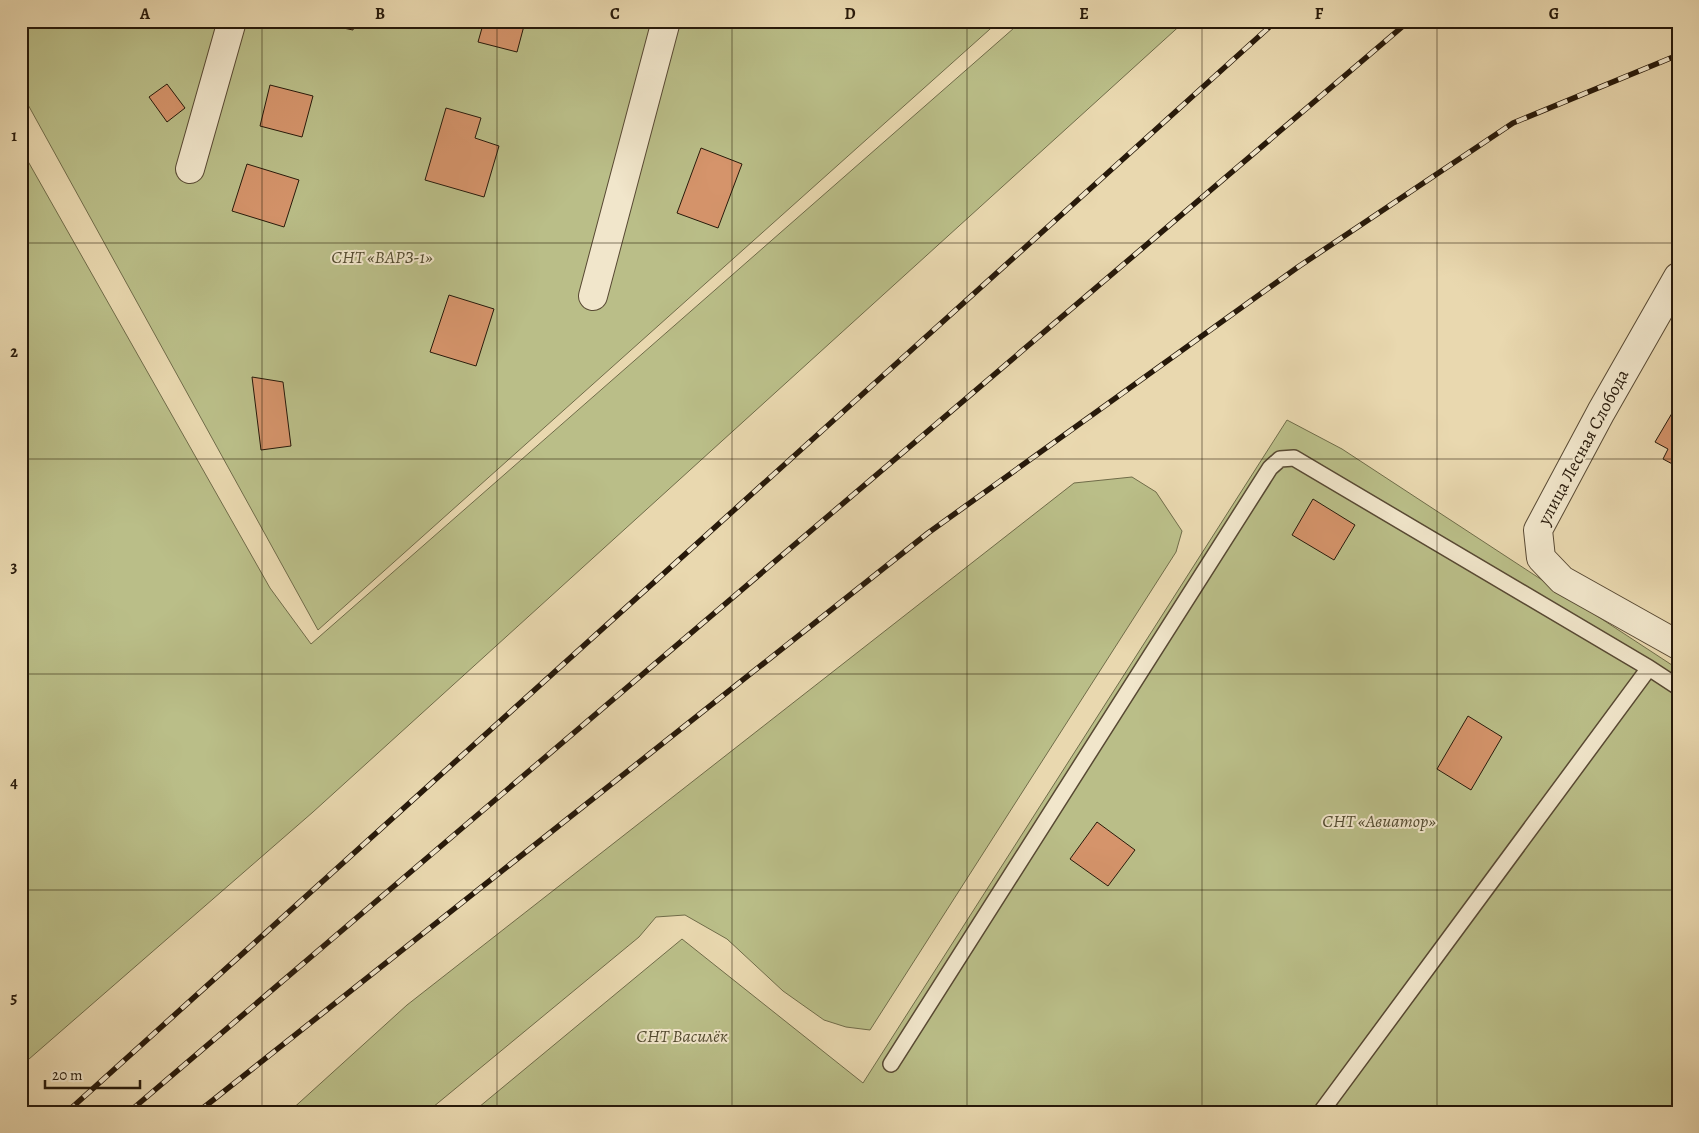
<svg xmlns="http://www.w3.org/2000/svg" width="1699" height="1133" font-family="Alegreya,serif">
  <style>
    .green { fill: #babe88; stroke: #706c49 }
    .building { fill: #d5946b; stroke: #27190a }
    .lines { fill: none; stroke-linecap: round; stroke-linejoin: round }
    .lane-casing { stroke: #584933; stroke-width: 18 }
    .street-casing { stroke: #584933; stroke-width: 30 }
    .lane { stroke: #f1e6cb; stroke-width: 15 }
    .street { stroke: #f1e6cb; stroke-width: 28 }
    .rail-casing { stroke: #27190a; stroke-width: 5.5 }
    .rail { stroke: #f1e6cb; stroke-width: 4; stroke-dasharray: 11; stroke-linecap: butt }
    .grid { fill: none; stroke: #27190a; stroke-width: 1; stroke-opacity: 0.55 }
    .labels { text-anchor: middle; dominant-baseline: central; stroke-width: 4; stroke-linejoin: round; paint-order: stroke }
    .park-label { font-size: 18px; font-style: italic; fill: #534b30; stroke: #f1e6cb }
    .street-label { font-size: 18px; fill: #27190a; stroke: #f1e6cb }
    .neatline { fill: none; stroke: #27190a; stroke-width: 2 }
    .grid-label { font-size: 16px; text-anchor: middle; font-weight: bold; fill: #27190a }
  </style>
  <rect width="100%" height="100%" fill="#e9d8af"/>
  <filter id="stains"><feTurbulence type="fractalNoise" baseFrequency=".004" numOctaves="4"/><feColorMatrix values="0 0 0 0 .2 0 0 0 0 .09 0 0 0 0 .02 0 0 0 .5 -.17"/></filter>
  <radialGradient id="worn" r=".72"><stop offset=".6" stop-color="#630" stop-opacity="0"/><stop offset="1" stop-color="#630" stop-opacity=".3"/></radialGradient>
  <path class="green" d="M21 21H999L318 630 21 92Z
    M1022 21H1185L313 812 21 1066V149L270 588 311 644Z
    M1287 420 1342 449 1678 669V1112H473L682 939 863 1083Z
    M1132 477 1156 492 1182 531 1176 552 870 1030 846 1027 824 1020 783 991 727 939 685 915 656 917 639 937 427 1112H289L407 1005 1074 483Z"/>
  <path class="building" d="M309 21H355L353 30Z
    M484 21 525 22 517 52 478 42Z
    M167 84 185 108 167 122 149 97Z
    M270 85 313 96 302 137 260 126Z
    M446 108 481 118 475 138 499 146 484 197 425 180Z
    M701 148 742 164 718 228 677 213Z
    M247 164 299 180 284 227 232 211Z
    M449 295 494 309 476 366 430 352Z
    M252 377 283 382 291 446 261 450Z
    M1678 403V467L1663 459 1668 449 1655 442Z
    M1313 499 1355 525 1334 560 1292 535Z
    M1468 716 1502 737 1471 790 1437 769Z
    M1097 822 1135 850 1108 886 1070 859Z"/>
  <g class="lines">
    <defs>
      <path id="lane" d="M891 1064 1270 468 1280 459 1294 458 1649 668 1678 687
        M1321 1112 1649 668"/>
      <path id="street" d="M190 169 232 21
        M1678 277 1601 412 1538 530 1541 558 1562 580 1678 645
        M593 296 666 21"/>
    </defs>
    <use href="#lane" class="lane-casing"/>
    <use href="#street" class="street-casing"/>
    <use href="#lane" class="lane"/>
    <use href="#street" class="street"/>
    <defs>
      <path id="rail" d="M67 1112 1276 21
        M129 1112 1409 21
        M198 1112 928 533 1298 267 1513 123 1678 55"/>
    </defs>
    <use href="#rail" class="rail-casing"/>
    <use href="#rail" class="rail"/>
  </g>
  <path class="grid" d="M262 21V1112M497 21V1112M732 21V1112M967 21V1112M1202 21V1112M1437 21V1112M21 243H1678M21 459H1678M21 674H1678M21 890H1678"/>
  <g class="labels">
    <g class="park-label">
      <text x="382" y="257">СНТ «ВАРЗ-1»</text>
      <text x="1379" y="821">СНТ «Авиатор»</text>
      <text x="682" y="1036">СНТ Василёк</text>
    </g>
    <g class="street-label">
      <text transform="translate(1583 447) rotate(-62)">улица Лесная Слобода</text>
    </g>
  </g>
  <rect width="1699" height="1133" fill="none" stroke="#e9d8af" stroke-width="55"/>
  <path d="M45 1080v8h95v-8" fill="none" stroke="#27190a" stroke-width="2.5"/>
  <text x="52" y="1080" font-size="15" fill="#27190a" stroke="#f1e6cb" stroke-width="4" paint-order="stroke">20 m</text>
  <rect x="28" y="28" width="1644" height="1078" class="neatline"/>
  <g class="grid-label">
    <text x="145" y="19">A</text>
    <text x="380" y="19">B</text>
    <text x="615" y="19">C</text>
    <text x="850" y="19">D</text>
    <text x="1084" y="19">E</text>
    <text x="1319" y="19">F</text>
    <text x="1554" y="19">G</text>
    <text x="14" y="141">1</text>
    <text x="14" y="357">2</text>
    <text x="14" y="572">3</text>
    <text x="14" y="788">4</text>
    <text x="14" y="1003">5</text>
  </g>
  <rect width="100%" height="100%" filter="url(#stains)"/>
  <rect width="100%" height="100%" fill="url(#worn)"/>
</svg>
